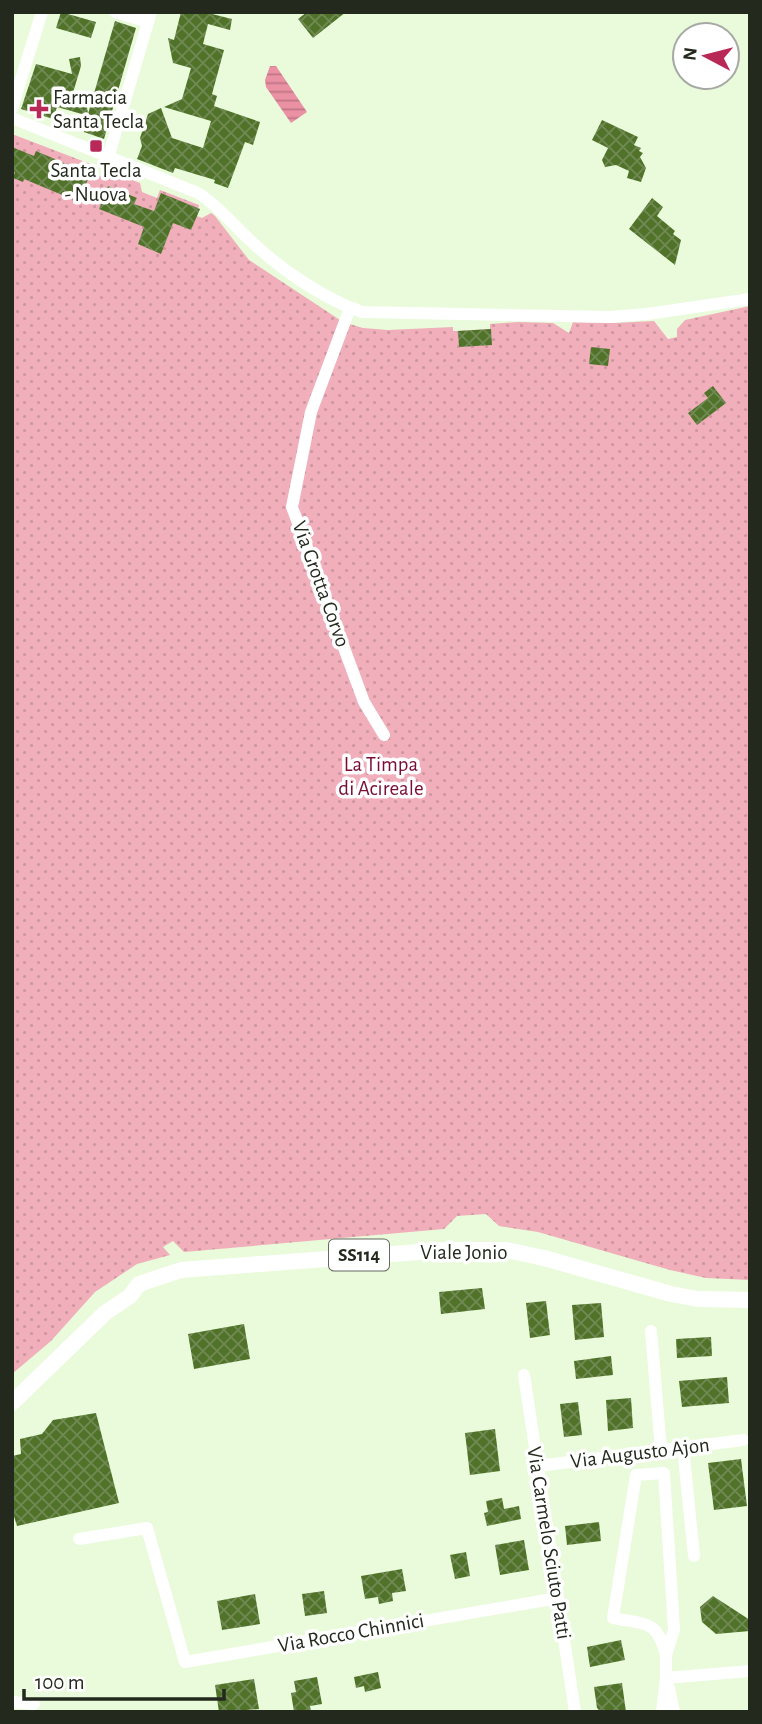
<svg xmlns="http://www.w3.org/2000/svg" width="762" height="1724" font-family="'Alegreya Sans',sans-serif">
  <style>
    .park { fill: url(#park-dots) }
    .water { fill: url(#water-rules) }
    .building { fill: url(#building-cross-hatch) }
    .lines { fill: none; stroke-linecap: round; stroke-linejoin: round }
    .minor { stroke: #fff; stroke-width: 12 }
    .major { stroke: #fff; stroke-width: 16 }
    .poi-dot { fill: #b82958; stroke: #fff; stroke-width: 2.5 }
    .labels { text-anchor: middle; dominant-baseline: central; stroke-width: 7; stroke-linejoin: round; paint-order: stroke }
    .shield { fill: #fff; stroke: #656961; stroke-width: 2 }
    .shield-label { font-size: 19px; font-weight: bold; fill: #23291d }
    .poi-label { font-size: 21px; fill: #23291d; stroke: #fff; text-anchor: start }
    .street-label { font-size: 21px; fill: #23291d; stroke: #fff }
    .park-label { font-size: 21px; fill: #790e35; stroke: #fff }
  </style>
  <defs>
    <pattern id="park-dots" width="8" height="8" patternUnits="userSpaceOnUse" patternTransform="scale(1.75)"><rect width="8" height="8" fill="#f0afbb"/><path d="M2 2h.1M6 6h.1" fill="none" stroke="#ce97a0" stroke-width="1.8" stroke-linecap="round"/></pattern>
    <pattern id="water-rules" width="6" height="5" patternUnits="userSpaceOnUse" patternTransform="scale(1.75)"><rect width="6" height="5" fill="#eb91a4"/><path d="M0 2.5h6" fill="none" stroke="#be7685"/></pattern>
    <pattern id="building-cross-hatch" width="8" height="8" patternUnits="userSpaceOnUse" patternTransform="scale(1.75)"><rect width="8" height="8" fill="#507329"/><path d="M0 0l8 8M0 8l8-8" fill="none" stroke="#718a55"/></pattern>
  </defs>
  <rect width="100%" height="100%" fill="#e9fbda"/>
  <path class="park" d="M12 134 93 165 97 174 104 178 112 172 140 183 142 192 157 198 160 190 199 205 197 216 202 218 211 213 215 216 249 260 343 322 363 328 388 330 453 327V331H456L490 329V324L518 322 553 323 569 333 573 322 614 323 654 321 668 339 677 337V329L685 320 750 306V1280L706 1278 670 1270 538 1232 499 1226 486 1214 457 1216 444 1229 184 1252 173 1241 163 1247 170 1255 137 1264 95 1292 51 1341 12 1374Z"/>
  <path class="water" d="M270 66H276L307 112 291 123 266 87 265 80Z"/>
  <path class="building" d="M61 12 96 22 91 38 56 28Z
    M181 12H204L232 19 230 30 208 24 203 44 224 50 212 94 217 96 214 106 260 122 253 145 245 142 228 188 214 183 215 180 175 168 173 173 137 159 142 146 140 138 148 114 161 108 172 138 203 148 211 121 164 107 182 99 191 68 173 63 168 38 174 40Z
    M307 12H346L313 38 298 19Z
    M115 21 136 28 104 139 84 132 89 116 57 107 53 119 21 109 36 64 72 74 69 59 80 57 81 66 72 96 86 100 88 114Z
    M602 120 638 137 634 145 641 148 639 151 643 153 640 157 646 168 641 182 627 178 629 171 616 165 605 167 602 160 608 148 592 140Z
    M12 147 34 156 36 151 90 174 79 202 24 179 23 182 13 178 15 172 12 171Z
    M108 186 137 198 134 204 154 211 161 193 200 209 191 230 173 223 161 254 138 244 144 227 99 209Z
    M652 198 663 207 657 216 675 231 673 234 681 240 675 265 629 229Z
    M491 329 492 345 459 347 458 331Z
    M591 347 610 349 608 366 589 364Z
    M713 386 726 403 697 425 688 413 708 398 704 393Z
    M482 1288 485 1309 441 1314 439 1292Z
    M546 1301 550 1335 530 1338 526 1303Z
    M601 1303 604 1337 575 1340 572 1305Z
    M244 1324 250 1359 194 1369 188 1334Z
    M711 1337 712 1356 677 1358 676 1339Z
    M611 1356 613 1375 576 1379 574 1361Z
    M727 1377 729 1403 682 1407 679 1381Z
    M631 1398 633 1428 608 1431 606 1400Z
    M578 1402 582 1435 564 1437 560 1404Z
    M96 1413 119 1503 17 1526 12 1510V1456L21 1454 20 1439 42 1434 53 1420Z
    M495 1429 500 1471 470 1475 465 1433Z
    M741 1459 747 1506 714 1510 708 1463Z
    M502 1498 504 1509 519 1506 521 1519 487 1526 484 1513 488 1512 486 1501Z
    M599 1522 601 1541 567 1545 565 1526Z
    M524 1540 529 1570 500 1575 495 1545Z
    M466 1552 470 1576 455 1579 450 1555Z
    M402 1569 406 1591 392 1593 393 1601 379 1604 378 1597 365 1599 361 1576Z
    M324 1591 327 1613 305 1616 302 1594Z
    M255 1594 260 1624 222 1630 217 1601Z
    M713 1596 750 1620V1631L716 1634 702 1622 700 1607Z
    M621 1640 625 1660 590 1667 587 1647Z
    M378 1672 381 1688 365 1692 364 1686 356 1688 354 1677Z
    M317 1677 322 1704 310 1706 311 1712H294L291 1693 296 1692 294 1681Z
    M254 1679 259 1709 219 1712 215 1685Z
    M622 1683 626 1712H601L597 1708 594 1687Z"/>
  <g class="lines">
    <path class="minor" d="M115 12 148 22
      M12 108 42 12
      M12 118 198 193C219 206 233 225 251 241 280 269 324 299 362 312L609 317 647 314 750 299
      M108 158 151 12
      M350 308 311 412 292 507 364 702 384 735
      M651 1331 661 1450
      M524 1375 575 1712
      M683 1447 694 1556
      M538 1466 743 1440
      M79 1539 147 1528 185 1662 558 1598
      M666 1678 750 1671
      M669 1688 674 1712
      M12 1702 34 1704
      M662 1712 666 1678V1655L674 1630 664 1473 636 1475 613 1618C646 1625 657 1619 666 1655"/>
    <path class="major" d="M12 1403 105 1313 130 1296 139 1284 181 1270 446 1250H507L544 1258 671 1294 698 1299 750 1300"/>
  </g>
  <g class="poi-dot">
    <path d="M35.5 98.5h7v7h7v7h-7v7h-7v-7h-7v-7h7z"/>
    <rect x="89" y="139" width="14" height="14" rx="3.5"/>
  </g>
  <g class="labels">
    <rect class="shield" x="329" y="1239.5" width="60" height="31" rx="5"/>
    <g class="shield-label">
      <text x="359" y="1255">SS114</text>
    </g>
    <g class="poi-label">
      <text x="53" y="97">Farmacia<tspan x="53" dy="24">Santa Tecla</tspan></text>
      <text x="96" y="170" text-anchor="middle">Santa Tecla<tspan x="96" dy="24">- Nuova</tspan></text>
    </g>
    <g class="street-label">
      <text transform="translate(321 584) rotate(70)">Via Grotta Corvo</text>
      <text x="464" y="1252">Viale Jonio</text>
      <text transform="translate(640 1453) rotate(-7)">Via Augusto Ajon</text>
      <text transform="translate(549 1543) rotate(81)">Via Carmelo Sciuto Patti</text>
      <text transform="translate(351 1633) rotate(-10)">Via Rocco Chinnici</text>
    </g>
    <g class="park-label">
      <text x="381" y="764">La Timpa<tspan x="381" dy="24">di Acireale</tspan></text>
    </g>
  </g>
  <rect width="762" height="1724" fill="none" stroke="#23291d" stroke-width="28"/>
  <g transform="translate(706 56) rotate(277)"><circle r="33" fill="#ffffff" stroke="#a7a9a5" stroke-width="2"/>
  <path d="M0-5L12 26L0 18L-12 26Z" fill="#b82958"/>
  <text y="-10" font-size="19" font-weight="bold" text-anchor="middle" fill="#23291d">N</text>
  </g>
  <path d="M24 1689v10h200v-10" fill="none" stroke="#23291d" stroke-width="3.5"/>
  <text x="35" y="1689" font-size="21" fill="#23291d" stroke="#ffffff" stroke-width="5" paint-order="stroke">100 m</text>
</svg>
